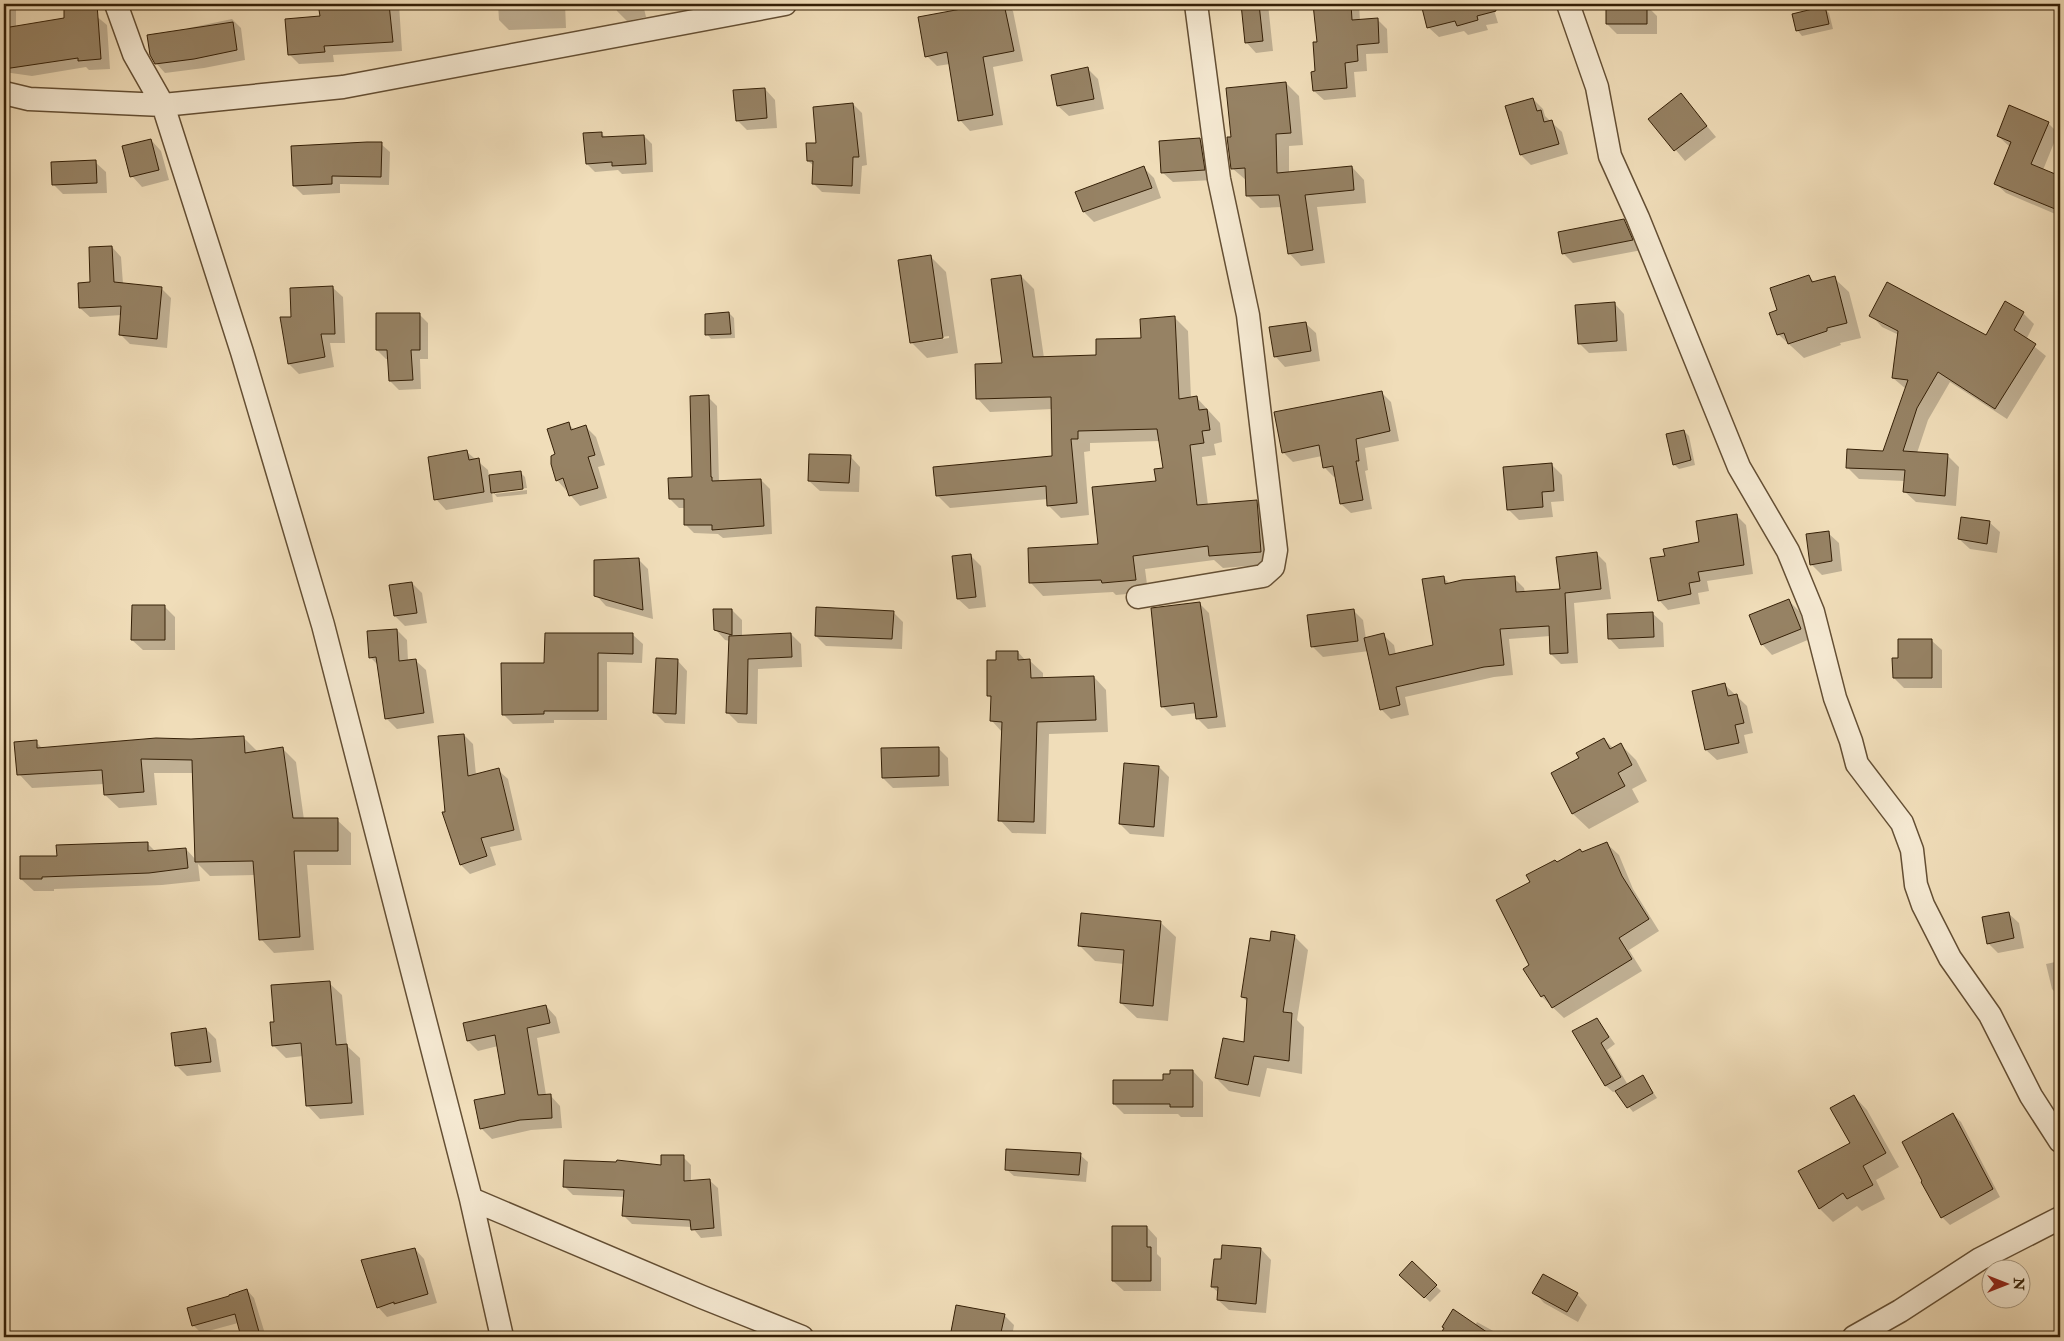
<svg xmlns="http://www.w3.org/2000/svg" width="2064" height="1341" font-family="'IM FELL Double Pica',serif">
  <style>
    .shadow { fill: #0003; fill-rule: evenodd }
    .building { fill: #968264; stroke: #352007 }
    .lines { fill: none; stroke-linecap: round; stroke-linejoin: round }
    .street-casing { stroke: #644f34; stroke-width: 25 }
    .street { stroke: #f5e9d2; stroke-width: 22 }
  </style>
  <rect width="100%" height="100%" fill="#f0ddb9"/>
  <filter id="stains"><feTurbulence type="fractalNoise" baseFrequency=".004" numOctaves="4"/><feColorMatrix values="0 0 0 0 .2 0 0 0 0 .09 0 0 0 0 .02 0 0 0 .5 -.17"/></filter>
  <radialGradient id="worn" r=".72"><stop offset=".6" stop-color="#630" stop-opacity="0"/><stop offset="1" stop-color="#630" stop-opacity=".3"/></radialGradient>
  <path class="shadow" d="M4 4H16V27L66 19 65 4H95V15L107 25 110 69 89 70 86 67 32 76 4 72Z
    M320 4H399L402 51 333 55 334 62 299 64 289 54 321 17Z
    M498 4H565L566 28 509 30 499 20Z
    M615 4H643L646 17 627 21 617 11Z
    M985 4H1006L1013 11 1023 61 993 67 1003 125 970 131 960 120 950 64 937 66 927 56 981 6V5Z
    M1242 4H1268L1273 51 1256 53 1246 42Z
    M1314 4H1359L1360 21 1377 19 1387 29 1388 53 1366 54 1367 71 1354 72 1356 97 1324 100 1314 91 1318 43Z
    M1423 4H1510L1494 10 1498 23 1486 25 1488 30 1468 35 1464 31 1439 37 1428 27Z
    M1647 6 1657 16V34H1617L1607 24Z
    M1824 8 1829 13 1833 29 1802 36 1798 31 1794 15Z
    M232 19 241 28 245 60 204 68 165 73 156 63 189 30V28Z
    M1088 69 1098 79 1104 109 1069 116 1058 106Z
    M1286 83 1299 96 1303 145 1289 146V173L1352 167 1364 180 1366 203 1317 207 1325 263 1301 266 1289 253 1282 207 1260 208 1247 195V181L1232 168V138Z
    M765 89 775 100 777 128 747 130 737 120Z
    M1681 95 1716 137 1685 161 1650 119Z
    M1533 99 1543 109 1545 116 1562 132 1568 154 1531 165 1521 155Z
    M853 104 862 113 867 165 862 166 860 194 822 192 813 183 814 166 808 161 818 144Z
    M2048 123 2058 133 2043 170 2060 177V216L2006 193 1995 183 2010 147 1998 136Z
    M601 133 606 138 644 136 652 144 653 172 622 174 618 170 595 172 587 164Z
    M151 140 161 151 169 180 142 187 132 176Z
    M1200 140 1210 150 1214 180 1173 182 1162 172Z
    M381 144 390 152 389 185 340 184V193L303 195 294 186Z
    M95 162 106 172 107 193 63 194 53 184Z
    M1144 168 1154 178 1161 198 1094 222 1084 212 1077 192Z
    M1624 221 1634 231 1642 250 1573 263 1563 253Z
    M112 247 121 257 123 284 161 288 171 298 167 348 130 344 120 334 122 315 90 317 80 308 91 283Z
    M930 256 946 272 958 353 927 358 911 342ZM949 336V338L923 342V340Z
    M1021 276 1034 289 1044 358 1098 356 1143 339 1175 318 1188 331 1191 398H1197L1220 423 1222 442 1214 444 1216 455 1202 457 1208 505 1256 501 1269 514 1273 564 1223 568 1214 560 1145 569 1148 592 1116 595 1113 592 1043 596 1031 583 1099 545 1157 482 1164 469 1160 441 1090 443V451L1084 452 1089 515 1061 518 1048 505V499L950 508 937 495 1054 457 1052 409 990 412 978 399 1004 364Z
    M1809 276 1815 283 1834 278 1849 292 1861 338 1840 343 1841 345 1804 358 1778 334V311Z
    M332 287 343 297 345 343H330L334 367 299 374 289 364Z
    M1614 303 1624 314 1627 351 1589 353 1579 343Z
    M729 313 734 318 735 338 711 339 707 334Z
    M2023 313 2034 324 2026 340 2046 356 2007 419 1950 382 1928 420 1917 453 1948 456 1959 467 1956 506 1916 502 1904 491 1905 481 1859 479 1847 467 1884 452 1906 389 1893 378 1899 335 1882 327 1871 315 1986 336Z
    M419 314 428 323V359H420L421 389 399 390 390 381 389 359H386L377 350Z
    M1305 323 1316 333 1320 361 1285 367 1275 356Z
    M1381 392 1391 402 1399 441 1365 448 1368 470 1365 471 1372 509 1351 513 1341 504 1336 476 1334 477 1324 467 1322 456 1293 462 1283 452Z
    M708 397 717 406 719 482 761 480 770 489 772 534 723 538 718 534 694 533 685 524V508H679L670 499 693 478Z
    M568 424 575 430 586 427 596 437 605 465 598 467 607 498 580 506 557 480V455Z
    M1684 431 1689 436 1695 465 1679 469 1674 464Z
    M467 452 488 470 489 476 520 472 525 477 527 488 495 491V494L527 490V494L497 497 492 491 493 502 446 510 436 499Z
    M850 456 860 467 859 492 820 491 809 481Z
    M1551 464 1562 475 1564 501 1551 502 1553 517 1519 520 1508 509Z
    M1737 516 1746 525 1753 574 1707 581 1709 591 1698 593 1700 604 1668 610 1659 600 1701 543Z
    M1989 522 2000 532 1997 553 1970 549 1959 539Z
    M1828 533 1839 543 1842 571 1822 575 1811 564Z
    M1596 553 1606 563 1611 599 1574 603 1578 663 1561 664 1551 654 1550 636 1509 639 1513 675 1494 677 1405 697 1409 715 1391 719 1381 709 1369 651 1323 657 1313 647 1309 616 1353 610 1363 620 1366 639 1383 635 1394 645 1396 655 1435 645 1443 577 1450 584 1514 578 1524 588 1525 593 1561 590Z
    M971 556 981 566 986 607 969 609 958 599Z
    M638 559 648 569 653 619 606 606 596 595Z
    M412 583 422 593 427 623 405 626 395 616Z
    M1789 601 1799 611 1810 639 1772 655 1762 644Z
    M1199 603 1209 613 1226 727 1208 729 1198 719 1197 713 1172 716 1162 706Z
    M165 607 175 617V650H143L132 640Z
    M732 610 742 620V636L791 634 801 644 802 667 758 669 757 724 738 723 728 713 730 641 725 640 715 629Z
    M893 612 903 622 902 649 826 646 816 636Z
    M1652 613 1663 623 1664 647 1619 649 1609 638Z
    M397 630 407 640 408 661 415 660 426 670 434 723 397 729 386 718 378 665 370 657Z
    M633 635 643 644 642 663 607 662V720H554V723L513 724 503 714 546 665Z
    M1931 640 1942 650V688H1904L1894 678 1899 659Z
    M1018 652 1026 661H1030L1043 673V679L1094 677 1106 690 1108 732 1049 734 1046 834 1012 833 1000 820 1002 732 992 721V699L988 695 998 661Z
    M677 660 687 671 685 724 665 723 655 713Z
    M1725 685 1747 706 1753 733 1744 735 1748 753 1717 760 1706 750Z
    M464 735 473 744 476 775 498 770 508 779 522 840 490 847 496 865 470 874 461 865 446 813Z
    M244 738 258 752 282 748 296 762 304 820H337L351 833V865H307L314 950 274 953 261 939 255 875 210 876 198 864 200 881 162 885 54 889V891H34L21 879 147 843 156 852 186 849 196 860 194 773H154L157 805 119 808 105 795 104 784 32 788 19 774 36 742 43 749Z
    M1604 739 1613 748 1621 745 1636 760 1647 781 1632 789 1639 802 1589 829 1573 814 1552 774 1580 758Z
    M938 748 948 758 949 786 893 788 883 778Z
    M1159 767 1169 777 1164 837 1130 834 1120 824Z
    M1607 844 1619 855 1633 889 1659 931 1629 950 1642 971 1564 1018 1542 997 1524 969 1530 966 1557 863Z
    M2008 913 2019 923 2024 948 1998 953 1988 943Z
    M1160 922 1176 937 1168 1021 1137 1018 1121 1003 1124 964 1095 961 1079 945Z
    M1272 933 1295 937 1308 950 1297 1020 1304 1027 1302 1074 1267 1068 1260 1097 1229 1091 1216 1078 1245 1043 1248 1002 1242 997 1271 943Z
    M2060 961V997L2052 989 2046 964Z
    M329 983 342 995 347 1046 360 1058 364 1115 320 1119 308 1106 303 1056 286 1058 273 1045 275 1023Z
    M546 1006 556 1017 560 1033 537 1038 546 1095H550L560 1106 562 1128 531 1130 492 1139 481 1128 507 1095 498 1046 478 1051 468 1041Z
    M1597 1019 1615 1044 1607 1050 1628 1085 1643 1077 1657 1098 1633 1112 1616 1091 1613 1092 1606 1086 1574 1031Z
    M206 1029 216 1039 221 1072 187 1076 177 1066Z
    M1193 1071 1203 1082V1117H1181L1178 1114H1124L1114 1104Z
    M1854 1096 1867 1110 1899 1167 1876 1180 1885 1199 1862 1211 1857 1206 1833 1222 1820 1209 1799 1172 1852 1144Z
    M1953 1114 1961 1122 2000 1197 1950 1225 1942 1217Z
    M1080 1155 1088 1162 1086 1182 1014 1176 1006 1169Z
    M683 1157 691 1165V1181L709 1180 718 1188 722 1236 701 1238 692 1227 632 1224 624 1216 625 1197 573 1195 564 1186 662 1167Z
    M1147 1227 1157 1238V1254L1161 1258V1291H1124L1113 1281Z
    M415 1249 424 1259 437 1303 387 1317 378 1307Z
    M1261 1249 1271 1260 1266 1313 1229 1310 1218 1300 1219 1293 1212 1287 1222 1261Z
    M1412 1263 1441 1291 1430 1302 1401 1275Z
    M247 1290 254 1298 266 1337H243L238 1323 201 1333 193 1325 231 1297Z
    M1534 1292 1577 1294 1587 1305 1578 1322 1544 1303Z
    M957 1306 1004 1315 1014 1325 1012 1337H951Z
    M1477 1322 1504 1337H1440L1446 1329 1475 1326Z"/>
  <path class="building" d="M64 4H97L101 59 78 61V58L4 69V28L64 18Z
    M318 4H389L393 42 324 46 325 52 288 55 285 19 320 16Z
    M988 4H1004L1014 51 983 57 993 115 958 121 947 52 925 57 918 17Z
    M1241 4H1259L1263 41 1245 43Z
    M1313 4H1351L1352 20 1378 18 1379 43 1357 45 1358 61 1345 63 1347 88 1313 91 1311 72 1315 71 1313 42H1317Z
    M1421 4H1495L1496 11 1477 16 1478 20 1457 26 1455 21 1427 28Z
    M1606 5H1647V24H1606Z
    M1825 6 1829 24 1796 31 1792 14Z
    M233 22 237 50 194 59 155 64 150 55 147 35Z
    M1088 67 1094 99 1057 106 1051 75Z
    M1286 82 1291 133 1276 134 1277 173 1352 166 1354 190 1305 195 1313 250 1288 254 1279 195 1246 196 1245 168 1231 169 1227 137H1231L1226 88Z
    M765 88 767 118 736 121 733 90Z
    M1681 93 1707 126 1674 151 1648 119Z
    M1533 98 1537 111 1541 110 1544 122 1552 120 1559 144 1520 155 1505 106Z
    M853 103 859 157H853L852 186 812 184 813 161H807L806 143H816L813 107Z
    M2009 105 2049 122 2031 164 2060 176V211L1994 184 2011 142 1997 136Z
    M602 132V137L644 135 646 164 612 166V162L586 164 583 133Z
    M1200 138 1205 170 1161 173 1159 141Z
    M151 139 159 170 130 177 122 146Z
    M367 142H382L381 177 332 176V184L293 186 291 146Z
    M96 160 97 183 52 185 51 162Z
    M1144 166 1152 188 1083 212 1075 192Z
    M1624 219 1633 240 1562 254 1558 232Z
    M112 246 114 282 162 287 157 339 119 335 121 306 79 308 78 283 90 282 89 247Z
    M931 255 943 338 910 343 898 260Z
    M1021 275 1033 357 1096 355V339L1141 338 1140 319 1175 316 1179 399 1197 396 1199 410 1207 409 1210 430 1202 431 1204 443 1190 445 1197 505 1257 500 1261 552 1209 556 1208 546 1133 556 1136 580 1102 583 1101 580 1029 583 1028 548 1098 544 1092 487 1156 481 1154 469 1163 468 1157 429 1078 431V439H1071L1077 503 1047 506 1046 486 936 496 933 467 1052 456 1051 397 976 399 975 364 1002 363 991 279Z
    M1809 275 1812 282 1835 276 1847 323 1827 328V331L1788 344 1784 333 1777 335 1769 313 1777 310 1770 288Z
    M1887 282 1986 335 2005 301 2024 312 2014 330 2036 344 1995 409 1938 372 1917 408 1903 451 1948 454 1945 496 1903 492 1905 470 1846 468 1847 449 1883 451 1908 380 1892 378 1898 331 1869 316Z
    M333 286 335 334H321L325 357 288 364 280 317H291L290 288Z
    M1615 302 1617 341 1578 344 1575 305Z
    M729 312 731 334 705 335V314Z
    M376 313H420V350H411L413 380 389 381 387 350H376Z
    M1306 322 1311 351 1274 357 1269 327Z
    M1382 391 1390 431 1356 439 1359 461H1356L1363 500 1340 504 1333 466 1323 468 1319 445 1282 453 1274 412Z
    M709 395 711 477H712V481L761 479 764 526 712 530V525H684V499H669L668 478 692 477 690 396Z
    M569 422 571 430 586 425 595 455 588 457 598 488 569 496 563 478 556 481 551 464V456L555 454 547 429Z
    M1684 430 1691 460 1673 465 1666 434Z
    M467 450 469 460 479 458 484 492 434 500 428 457Z
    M809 454 851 455 849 483 808 481Z
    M1552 463 1554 491 1542 492 1543 507 1507 510 1503 467Z
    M521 471 523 489 491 493 489 475Z
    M1737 514 1744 565 1698 572 1700 581 1689 583 1691 594 1658 601 1650 558 1665 556 1663 549 1699 542 1696 521Z
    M1961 517 1990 521 1987 544 1958 539Z
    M1829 531 1832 561 1810 565 1806 534Z
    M1597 552 1601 589 1565 593 1568 653 1550 654 1549 626 1500 629 1504 665 1484 667 1396 687 1400 705 1380 710 1364 638 1384 633 1389 655 1433 645 1422 579 1444 576 1445 584 1462 580 1515 576 1516 592 1560 589 1556 557Z
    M971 554 976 597 957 599 952 556Z
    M639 558 643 610 594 596V560Z
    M412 582 417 613 394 616 389 585Z
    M1789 599 1801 629 1761 645 1749 615Z
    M1200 602 1217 717 1196 719 1194 703 1161 707 1151 608Z
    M132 605H165V640H131Z
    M816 607 894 611 892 639 815 636Z
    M713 609H732V635L714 630Z
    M1354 609 1358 641 1311 647 1307 615Z
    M1653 612 1654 637 1608 639 1607 614Z
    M397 629 399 661 416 659 424 713 385 719 376 657 369 658 367 631Z
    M545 633H633V654L598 653V711H544V714L502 715 501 663H544Z
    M791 633 792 657 748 659 747 714 726 713 729 636Z
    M1898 639H1932V678H1893L1892 658H1898Z
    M996 651H1018V660L1030 659 1031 678 1094 676 1096 720 1037 722 1034 822 998 821 1002 722 990 721 991 696H987V660H996Z
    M656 658 678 659 676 714 653 713Z
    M1725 683 1728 696 1737 694 1744 723 1735 725 1739 743 1705 750 1692 691Z
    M464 734 468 776 499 768 514 830 481 838 487 856 460 865 442 812H445L438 736Z
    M244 736 245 753 283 747 293 818H338V851H294L300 937 259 940 253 861 195 862 192 760 141 759 144 792 104 795 102 770 17 775 14 742 37 740V748L156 738 191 739Z
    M1604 738 1610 749 1621 743 1632 765 1618 773 1625 786 1572 814 1551 773 1579 758 1576 753Z
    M939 747V776L882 778 881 748Z
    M1124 763 1159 766 1154 827 1119 824Z
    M148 842V851L186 848 188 868 149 873 42 877V879H20V856H57L56 845Z
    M1607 842 1622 876 1649 919 1619 938 1632 959 1552 1008 1544 995 1541 997 1523 969 1529 965 1496 900 1530 882 1526 875 1555 860 1557 862 1580 849 1582 852Z
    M2009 912 2014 938 1987 944 1982 917Z
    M1081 913 1161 921 1153 1006 1120 1003 1124 950 1078 946Z
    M1271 931 1295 935 1283 1012 1292 1013 1289 1061 1254 1056 1248 1085 1215 1078 1223 1038 1244 1042 1247 998 1241 997 1250 938 1270 941Z
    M330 981 336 1045 347 1044 352 1103 306 1106 301 1043 272 1046 270 1022H274L271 985Z
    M546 1005 550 1023 527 1028 538 1095 551 1094 552 1118 520 1120 480 1129 474 1100 505 1094 495 1035 467 1041 463 1023Z
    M1597 1018 1609 1037 1601 1043 1621 1077 1605 1086 1572 1031Z
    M206 1028 211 1062 175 1066 171 1033Z
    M1170 1070H1193V1107H1170V1104H1113V1080H1163V1074H1170Z
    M1643 1075 1653 1093 1627 1108 1615 1091Z
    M1854 1095 1886 1153 1863 1166 1873 1185 1847 1199 1843 1193 1819 1209 1798 1171 1850 1143 1830 1108Z
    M1953 1113 1993 1189 1941 1218 1921 1182 1922 1181 1902 1142Z
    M1006 1149 1081 1153 1079 1175 1005 1170Z
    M661 1155H684V1181L710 1179 714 1228 691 1230 690 1220 622 1216 624 1190 563 1187 564 1160 616 1162 617 1160 661 1165Z
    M1112 1226H1147V1247H1151V1281H1112Z
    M1222 1245 1261 1248 1256 1304 1217 1300 1218 1287H1211L1214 1259H1221Z
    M415 1248 428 1294 394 1304V1302L377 1308 361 1260Z
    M1412 1261 1437 1285 1424 1298 1399 1275Z
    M1543 1274 1578 1293 1567 1312 1532 1293Z
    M247 1289 259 1332 241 1337 235 1314 192 1326 187 1308 229 1296V1295Z
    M956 1305 1005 1314 1000 1337H950Z
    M1453 1309 1494 1337H1439L1444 1328 1442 1327Z"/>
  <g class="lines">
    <defs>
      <path id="street" d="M116 4 134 54 163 105 242 352 323 625 471 1199 502 1337
        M1568 4 1597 87 1610 156 1638 218 1739 467 1788 551 1813 612 1835 698 1851 741 1857 764 1902 823 1912 850 1916 885 1923 905 1950 958 1990 1015 2031 1096 2060 1141
        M4 93 29 99 163 105 343 87 785 4
        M1138 597 1263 576 1273 567 1276 550 1248 315 1219 179 1196 4
        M471 1199 702 1297 802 1337
        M1854 1337 1900 1311 1980 1259 2060 1218"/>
    </defs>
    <use href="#street" class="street-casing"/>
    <use href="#street" class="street"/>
  </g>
  <rect width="2064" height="1341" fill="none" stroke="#f0ddb9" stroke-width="20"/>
  <rect x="5" y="5" width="2054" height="1331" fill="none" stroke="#352007" stroke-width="2.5"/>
  <rect x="10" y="10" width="2044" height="1321" fill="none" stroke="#352007"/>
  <g transform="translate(2006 1284) rotate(90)"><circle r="24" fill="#f5e9d2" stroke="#a89981"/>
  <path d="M0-4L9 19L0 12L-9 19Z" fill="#8f2418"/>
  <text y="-8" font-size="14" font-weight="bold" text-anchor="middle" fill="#352007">N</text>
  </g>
  <rect width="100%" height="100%" filter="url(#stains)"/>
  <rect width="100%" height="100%" fill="url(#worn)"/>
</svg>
